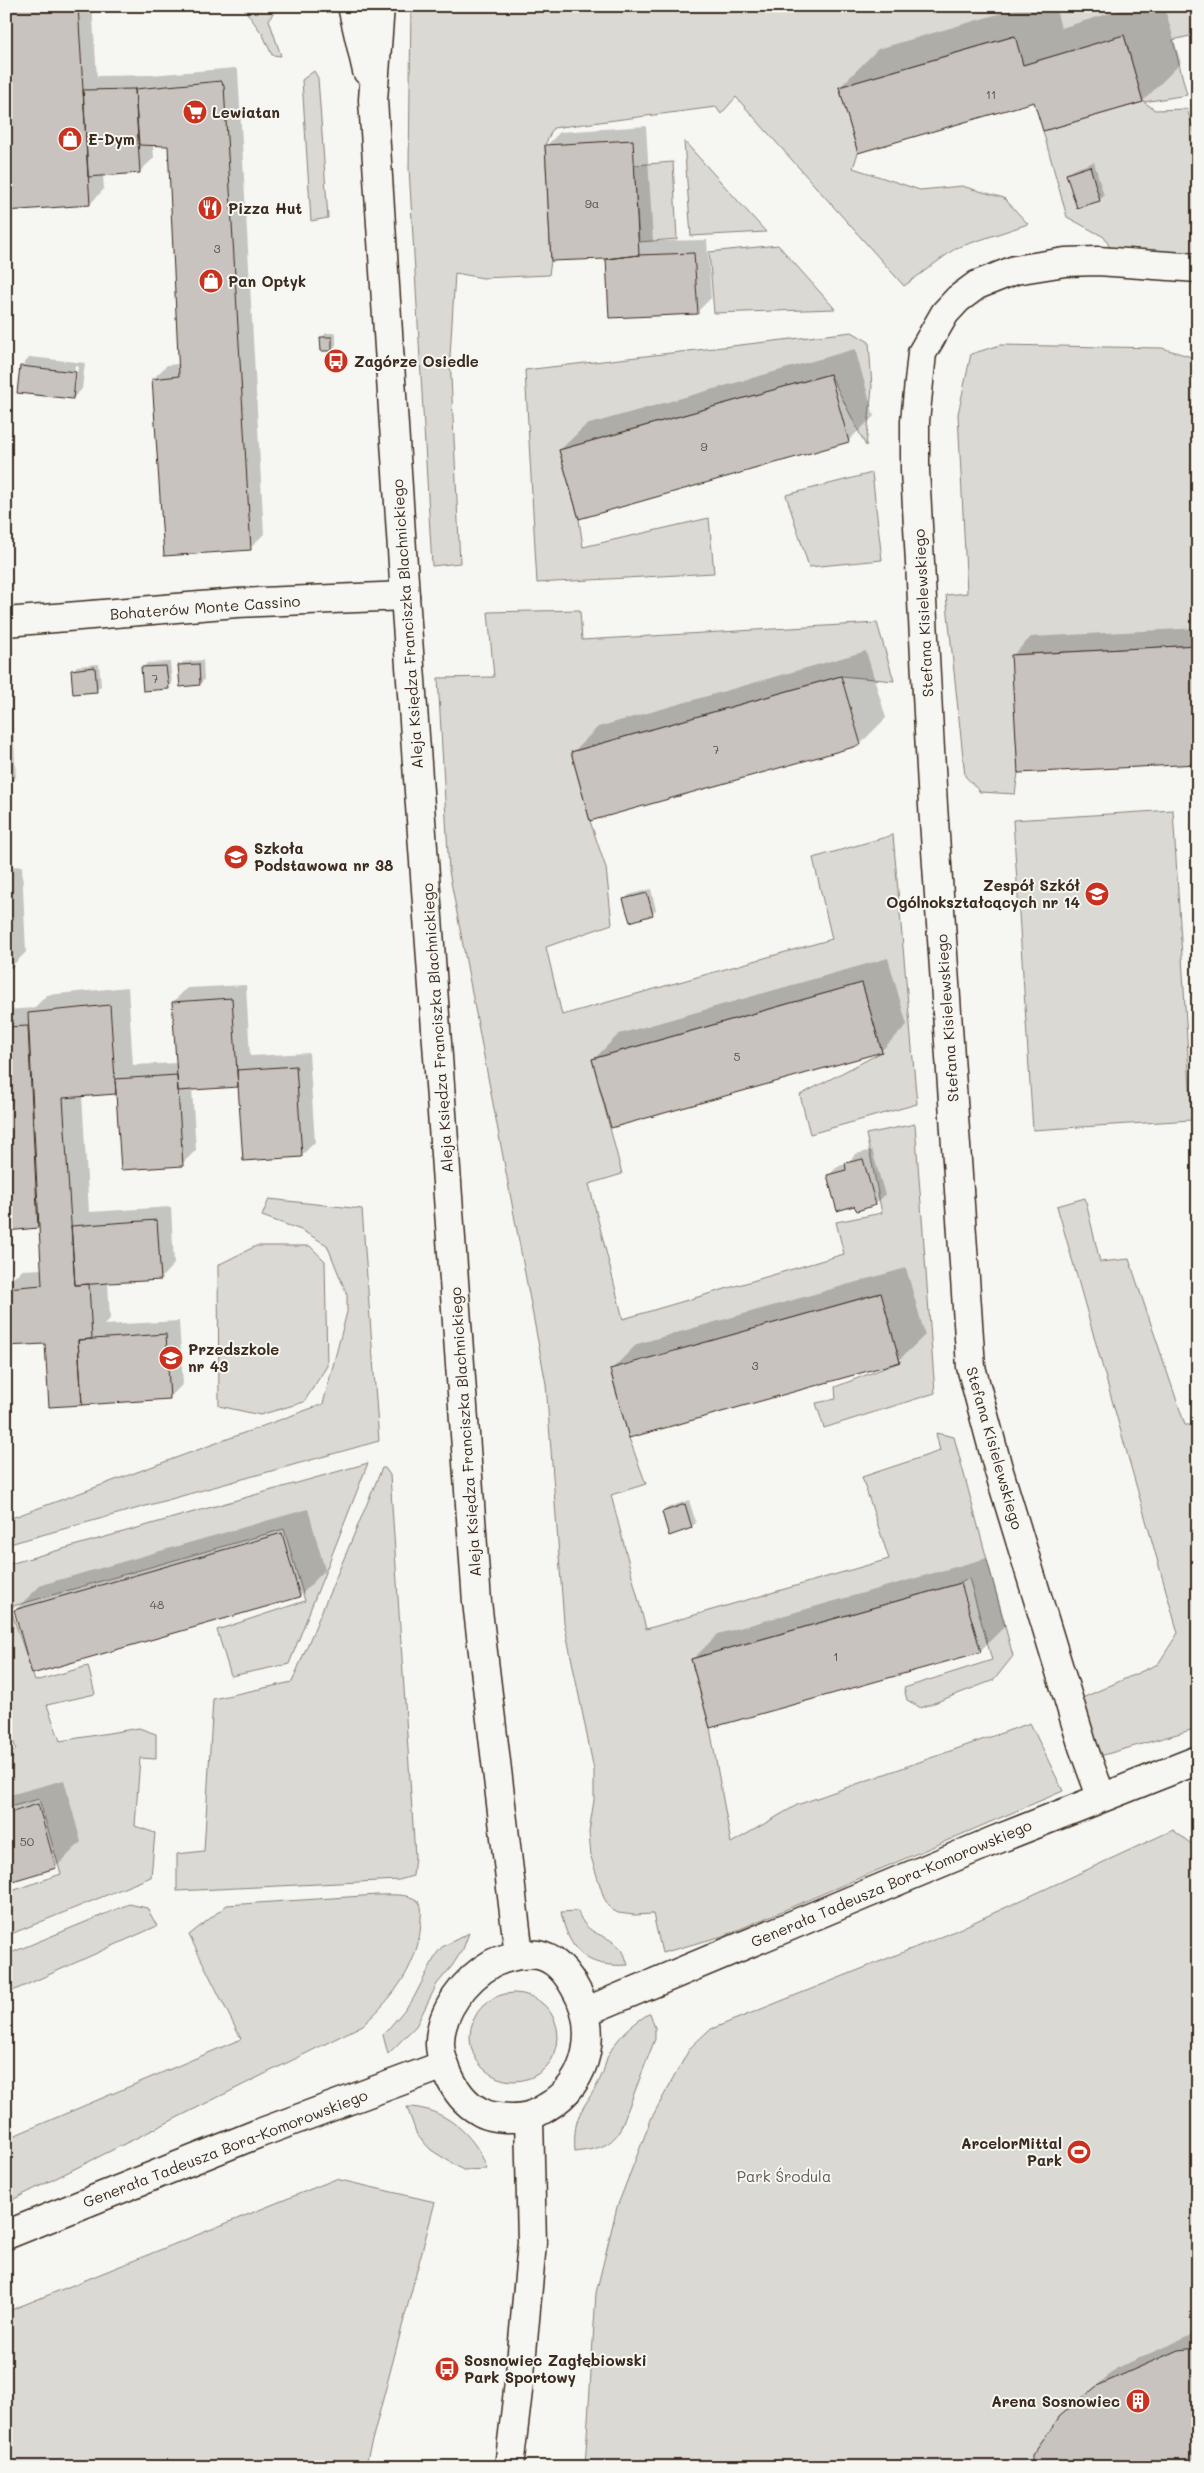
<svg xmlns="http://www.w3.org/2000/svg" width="1204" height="2473" font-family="Mali,sans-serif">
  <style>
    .green { fill: #dad9d3; stroke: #8a8278 }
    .shadow { fill: #0003; fill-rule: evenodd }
    .building { fill: #c8c3be; stroke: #3b2a1e }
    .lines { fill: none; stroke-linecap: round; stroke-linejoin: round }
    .street-casing { stroke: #3b2a1e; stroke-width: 31 }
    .secondary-casing { stroke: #3b2a1e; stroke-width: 31 }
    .street { stroke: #f6f6f2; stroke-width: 28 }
    .secondary { stroke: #f6f6f2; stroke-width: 28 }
    .labels { text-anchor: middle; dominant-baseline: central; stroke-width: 4; stroke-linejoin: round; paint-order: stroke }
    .number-label { font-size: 12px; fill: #5e5046 }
    .poi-label { font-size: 15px; font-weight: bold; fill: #3b2a1e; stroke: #f6f6f2; text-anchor: start }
    .street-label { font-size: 15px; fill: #3b2a1e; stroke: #f6f6f2 }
    .park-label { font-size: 15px; fill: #63564b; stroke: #f6f6f2 }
  </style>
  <rect width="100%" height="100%" fill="#f6f6f2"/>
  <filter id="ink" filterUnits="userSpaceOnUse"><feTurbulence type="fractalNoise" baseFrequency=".02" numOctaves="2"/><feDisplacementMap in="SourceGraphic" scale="10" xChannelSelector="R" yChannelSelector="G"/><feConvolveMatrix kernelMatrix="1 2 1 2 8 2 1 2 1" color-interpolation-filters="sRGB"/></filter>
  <g filter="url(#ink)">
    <path class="green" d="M242 6H277L269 20 281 56 272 55 263 35Z
      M411 6H1198V34L1173 40 1187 95 1144 102 1155 110 1187 109 1198 143V258L1113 253 1104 237 1067 217 1043 131 1143 102 1124 35 1023 65 1014 36 839 87 858 153 853 168 920 190 962 186 1004 198 1028 224 956 248 904 286 736 97 721 114 716 107 553 128 545 145 551 261 549 275 483 278 455 273 450 356 460 563 432 566 409 168Z
      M314 71 318 78 328 218 311 221 302 80Z
      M684 141 766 232 691 236Z
      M673 162 677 239 639 242 634 165Z
      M778 245 835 309 714 313 709 252Z
      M852 332 869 342 872 388 866 446 830 374 559 450 579 519 583 547 709 518 714 573 537 583 525 370Z
      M1000 345 1162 348 1198 359V645L1012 655 1018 773 1015 794 980 792 965 776 946 595 967 593 958 414 971 354Z
      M872 473 882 560 809 567 786 495Z
      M580 610 582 640 877 623 894 681 841 676 571 752 590 821 606 868 612 924 546 947 562 1015 832 939 813 858 893 835 917 1104 810 1134 800 1095 882 1052 862 983 592 1059 622 1174 589 1184 623 1319 844 1254 836 1222 882 1213 866 1134 915 1124 935 1393 824 1428 816 1403 836 1399 835 1387 900 1362 880 1293 610 1370 629 1438 646 1484 611 1495 646 1629 889 1559 862 1477 940 1451 936 1433 954 1437 1013 1656 994 1680 921 1708 907 1700 904 1688 992 1660 969 1578 961 1583 691 1659 710 1728 731 1843 797 1805 1030 1723 1063 1791 726 1935 662 1953 653 1914 634 1915 618 1913 611 1909 604 1898 591 1857 589 1832 594 1800V1770L564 1622 546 1384 449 871 438 678 494 677 488 612Z
      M1173 810 1192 1120 1033 1130 1013 820Z
      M1085 1198 1100 1262 1129 1259 1185 1425H1198V1728L1100 1756 1078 1700 1158 1664 1178 1633 1057 1206Z
      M269 1199 362 1209 379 1441 6 1545V1520L323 1404 347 1312V1295L327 1245 301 1230 262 1216Z
      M256 1246H310L325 1261 327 1366 304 1402 260 1415 219 1406 218 1265Z
      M368 1463 289 1664 231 1676 217 1630 305 1601 284 1529 10 1607 35 1681 88 1666 95 1694 47 1705 60 1741 139 1728 156 1734V1759L140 1758 135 1826 155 1833 151 1877 6 1936V1893L61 1874 39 1799 6 1808V1754L16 1750 6 1717V1565Z
      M382 1468H385L390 1475 415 1856 413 1876 399 1880 177 1891V1854L204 1851 213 1699 292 1682Z
      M1173 1830 1198 1849V2467H585L596 2293 617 2207 652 2117 690 2048 709 2030 946 1935Z
      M377 1895C389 1895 408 1893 418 1901 423 1906 421 1914 421 1920 420 1963 394 1997 363 2025L6 2203V2139L241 2039 189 1935 227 1905Z
      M129 1904 147 1908 157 1926 6 1994V1955Z
      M578 1911C586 1938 608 1932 622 1950 625 1954 626 1960 628 1965 587 1968 569 1952 561 1912Z
      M469 1933 463 1949 452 1966 437 1984 416 2026 388 2054 383 2035 412 2001 437 1953 442 1947Z
      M470 2037a44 44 0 1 1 88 0a44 44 0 1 1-88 0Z
      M650 2013 655 2028V2039L620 2130C610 2148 595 2149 575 2152 572 2111 586 2109 601 2077 604 2071 605 2064 607 2058 616 2038 632 2024 650 2013Z
      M407 2107C443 2107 476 2135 487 2169L463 2170 431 2150 417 2135Z
      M336 2179 435 2202 365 2467H6V2312Z"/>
    <path class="shadow" d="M6 6H92L97 76 150 75 235 68 238 71 264 534 250 548 153 379 167 365 179 364 169 145 153 144 154 158 139 172 103 175 104 189 90 204Z
      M1026 6H1055L1061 28 1134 6H1164L1181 63 1143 101 1044 129 1035 100 840 87 878 49Z
      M646 126 653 241 707 240 711 298 697 312 607 258 546 146 560 132Z
      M1094 162 1104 196 1099 200 1068 174 1072 170Z
      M326 333H336V345L332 350 322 338Z
      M855 349 874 416 848 441 560 450 586 425Z
      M30 357 85 363 82 389 73 398 21 367ZM75 365 78 366 75 389H73Z
      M1198 628V763L1013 655 1031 637Z
      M866 651 886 718 860 744 572 753 598 727Z
      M203 660 204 680 199 684 179 666 183 662Z
      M170 662 172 684 168 688 143 668 147 663Z
      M99 664 101 686 96 690 72 671 77 666Z
      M11 690 16 777 6 787V691Z
      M22 866 26 952 12 966H6V867Z
      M651 889 656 910 652 914 625 899 629 895Z
      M888 958 907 1025 881 1051 593 1060 619 1034Z
      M246 985 250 1056 309 1053 315 1142 301 1156 239 1085 192 1089 196 1150 182 1164 117 1093 82 1095 89 1212 171 1207 174 1264 160 1279 108 1282 110 1319 104 1325 179 1321 183 1384 169 1398 47 1343 6 1337V1285L22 1270 42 1269 39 1227 6 1230V1010L34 1008 47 995 128 987 133 1065 177 1063 173 1002 187 988Z
      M872 1150 885 1195 875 1204 828 1176 838 1166 847 1164 856 1154Z
      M906 1268 925 1335 899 1360 611 1370 637 1344Z
      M689 1500 696 1523 691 1527 663 1512 667 1508Z
      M308 1509 325 1570 300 1596 33 1672 15 1610 41 1585Z
      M987 1558 1006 1625 980 1651 692 1660 718 1634Z
      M64 1780 81 1842 56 1867 6 1882V1796Z
      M1198 2332V2467L1061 2417 1117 2368Z"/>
    <path class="building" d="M6 6H78L90 205 6 211Z
      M1124 35 1143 102 1043 131 1034 102 858 153 839 87 1015 36 1023 65Z
      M221 81 224 86 251 550 164 556 152 379 179 376 168 146 139 145 135 89Z
      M135 89 140 173 88 177 83 90Z
      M633 140 639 255 606 259 551 261 545 145Z
      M1090 166 1100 201 1077 208 1066 174Z
      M694 253 698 314 609 318 606 259 639 255Z
      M320 337H332V351H321Z
      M20 366 76 372 73 399 17 393Z
      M830 374 849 442 579 519 559 450Z
      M1198 645V764L1018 773 1011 655Z
      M199 664 200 685 180 687 178 665Z
      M166 666 169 689 143 691 141 667Z
      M95 667 97 692 73 694 71 670Z
      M841 676 861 745 590 821 571 752Z
      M6 880H8L12 967H6Z
      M647 893 653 915 630 922 623 899Z
      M862 983 882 1052 611 1128 592 1059Z
      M232 998 238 1087 178 1091 172 1002Z
      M110 1005 116 1094 63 1098 75 1285 89 1284 92 1339 78 1340 82 1405 49 1407 45 1344 6 1346V1288L42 1285 28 1013Z
      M28 1026 38 1228 6 1231V1027Z
      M296 1066 302 1157 243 1161 237 1070Z
      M177 1075 183 1166 121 1170 115 1079Z
      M863 1159 876 1205 857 1211 854 1206 837 1211 827 1175 846 1170 845 1163Z
      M157 1220 161 1280 75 1285 71 1226Z
      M881 1293 900 1362 629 1438 610 1369Z
      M166 1334 170 1399 82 1405 78 1340Z
      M685 1504 692 1528 669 1536 662 1512Z
      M282 1533 300 1597 32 1674 14 1610Z
      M961 1583 981 1652 710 1728 691 1659Z
      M38 1804 56 1868 6 1883V1814Z
      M1198 2348V2467H1032V2455L1060 2416 1097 2386 1178 2350Z"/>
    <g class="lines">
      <defs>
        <path id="street" d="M6 622 237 603 405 596
          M1101 1796 1083 1747 998 1468 971 1367 933 806 915 470V421L922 353 945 313 958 299 977 285 1015 270 1065 262 1098 261 1198 268
          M587 2011 993 1841 1198 1760
          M6 2235 257 2134 444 2065"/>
        <path id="secondary" d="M352 6 367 71
          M380 6 373 100 405 596 477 1602 519 1955
          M519 1955C525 1955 532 1954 538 1955 554 1958 566 1972 574 1986 599 2027 590 2082 547 2107 534 2115 527 2118 512 2118 502 2118 488 2117 479 2111 464 2103 455 2090 448 2074 445 2066 440 2055 440 2045 439 2012 466 1978 493 1963 501 1959 511 1957 519 1955Z
          M509 2467 520 2374 532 2243 529 2118"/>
      </defs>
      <use href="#street" class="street-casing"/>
      <use href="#secondary" class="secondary-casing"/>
      <use href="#street" class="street"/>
      <use href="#secondary" class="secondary"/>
    </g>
  </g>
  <defs>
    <symbol id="supermarket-disc" viewBox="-11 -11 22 22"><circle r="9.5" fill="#c8321e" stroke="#f6f6f2"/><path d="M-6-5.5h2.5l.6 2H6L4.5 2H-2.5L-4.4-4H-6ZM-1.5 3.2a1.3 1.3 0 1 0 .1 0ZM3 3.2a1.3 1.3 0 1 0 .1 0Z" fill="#fff"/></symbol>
    <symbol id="shop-disc" viewBox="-11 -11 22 22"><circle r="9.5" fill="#c8321e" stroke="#f6f6f2"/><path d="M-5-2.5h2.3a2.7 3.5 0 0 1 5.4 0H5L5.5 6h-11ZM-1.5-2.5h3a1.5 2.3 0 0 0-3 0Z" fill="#fff"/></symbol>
    <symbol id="restaurant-disc" viewBox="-11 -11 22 22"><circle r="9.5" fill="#c8321e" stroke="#f6f6f2"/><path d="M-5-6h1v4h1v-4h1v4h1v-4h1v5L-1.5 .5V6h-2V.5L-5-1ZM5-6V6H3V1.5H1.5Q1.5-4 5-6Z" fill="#fff"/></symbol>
    <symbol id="bus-disc" viewBox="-11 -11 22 22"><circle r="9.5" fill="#c8321e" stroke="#f6f6f2"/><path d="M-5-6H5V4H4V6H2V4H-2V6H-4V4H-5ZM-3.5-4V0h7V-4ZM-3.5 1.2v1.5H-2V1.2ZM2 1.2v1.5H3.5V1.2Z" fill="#fff"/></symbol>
    <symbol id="school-disc" viewBox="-11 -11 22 22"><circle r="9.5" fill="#c8321e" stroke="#f6f6f2"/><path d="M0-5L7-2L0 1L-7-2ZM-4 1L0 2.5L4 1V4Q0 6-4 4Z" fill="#fff"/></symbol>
    <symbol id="stadium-disc" viewBox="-11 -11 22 22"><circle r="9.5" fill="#c8321e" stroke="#f6f6f2"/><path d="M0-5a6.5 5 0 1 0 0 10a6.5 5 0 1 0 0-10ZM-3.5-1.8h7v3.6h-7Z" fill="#fff"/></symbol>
    <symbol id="building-disc" viewBox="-11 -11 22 22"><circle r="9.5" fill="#c8321e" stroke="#f6f6f2"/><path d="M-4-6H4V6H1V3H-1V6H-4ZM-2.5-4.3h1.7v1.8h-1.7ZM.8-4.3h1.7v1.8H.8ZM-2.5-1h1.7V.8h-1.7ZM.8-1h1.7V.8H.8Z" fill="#fff"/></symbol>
  </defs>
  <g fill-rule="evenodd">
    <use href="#supermarket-disc" x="181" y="98" width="28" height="28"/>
    <use href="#shop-disc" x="56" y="125" width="28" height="28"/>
    <use href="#restaurant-disc" x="196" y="194" width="28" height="28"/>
    <use href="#shop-disc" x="197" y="267" width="28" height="28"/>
    <use href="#bus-disc" x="322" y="347" width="28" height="28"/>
    <use href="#school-disc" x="222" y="843" width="28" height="28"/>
    <use href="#school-disc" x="1083" y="880" width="28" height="28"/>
    <use href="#school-disc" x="157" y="1344" width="28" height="28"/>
    <use href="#stadium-disc" x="1065" y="2138" width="28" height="28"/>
    <use href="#bus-disc" x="433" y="2355" width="28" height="28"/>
    <use href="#building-disc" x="1124" y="2387" width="28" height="28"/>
  </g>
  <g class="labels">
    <g class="number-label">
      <text x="991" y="94">11</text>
      <text x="592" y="203">9a</text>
      <text x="217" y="248">3</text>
      <text x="704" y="446">9</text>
      <text x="155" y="678">7</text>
      <text x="716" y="749">7</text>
      <text x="737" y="1056">5</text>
      <text x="755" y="1365">3</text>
      <text x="157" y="1604">48</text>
      <text x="836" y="1656">1</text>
      <text x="27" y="1841">50</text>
    </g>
    <g class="poi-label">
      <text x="212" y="112">Lewiatan</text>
      <text x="88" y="139">E-Dym</text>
      <text x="228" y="208">Pizza Hut</text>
      <text x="228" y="281">Pan Optyk</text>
      <text x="354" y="361">Zagórze Osiedle</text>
      <text x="254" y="848">Szkoła<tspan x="254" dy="17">Podstawowa nr 38</tspan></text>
      <text x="1080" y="885" text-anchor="end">Zespół Szkół<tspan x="1080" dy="17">Ogólnokształcących nr 14</tspan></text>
      <text x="188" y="1349">Przedszkole<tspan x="188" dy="17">nr 43</tspan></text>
      <text x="1062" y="2143" text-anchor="end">ArcelorMittal<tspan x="1062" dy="17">Park</tspan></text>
      <text x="464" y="2360">Sosnowiec Zagłębiowski<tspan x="464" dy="17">Park Sportowy</tspan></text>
      <text x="1120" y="2401" text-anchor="end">Arena Sosnowiec</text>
    </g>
    <g class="street-label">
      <text transform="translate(205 607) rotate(-4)">Bohaterów Monte Cassino</text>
      <text transform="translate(923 613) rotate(-93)">Stefana Kisielewskiego</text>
      <text transform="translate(407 624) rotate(-94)">Aleja Księdza Franciszka Blachnickiego</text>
      <text transform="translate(947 1018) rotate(-94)">Stefana Kisielewskiego</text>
      <text transform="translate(437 1028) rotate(-94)">Aleja Księdza Franciszka Blachnickiego</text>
      <text transform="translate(465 1432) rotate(-94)">Aleja Księdza Franciszka Blachnickiego</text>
      <text transform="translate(995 1448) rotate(74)">Stefana Kisielewskiego</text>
      <text transform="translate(891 1883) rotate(-23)">Generała Tadeusza Bora-Komorowskiego</text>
      <text transform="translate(225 2148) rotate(-21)">Generała Tadeusza Bora-Komorowskiego</text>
    </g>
    <g class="park-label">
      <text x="784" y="2176">Park Środula</text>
    </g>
  </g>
  <rect width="1204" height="2473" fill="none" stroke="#f6f6f2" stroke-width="25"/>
  <rect x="12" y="12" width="1179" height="2448" fill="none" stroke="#3b2a1e" stroke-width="2" filter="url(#ink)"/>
</svg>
